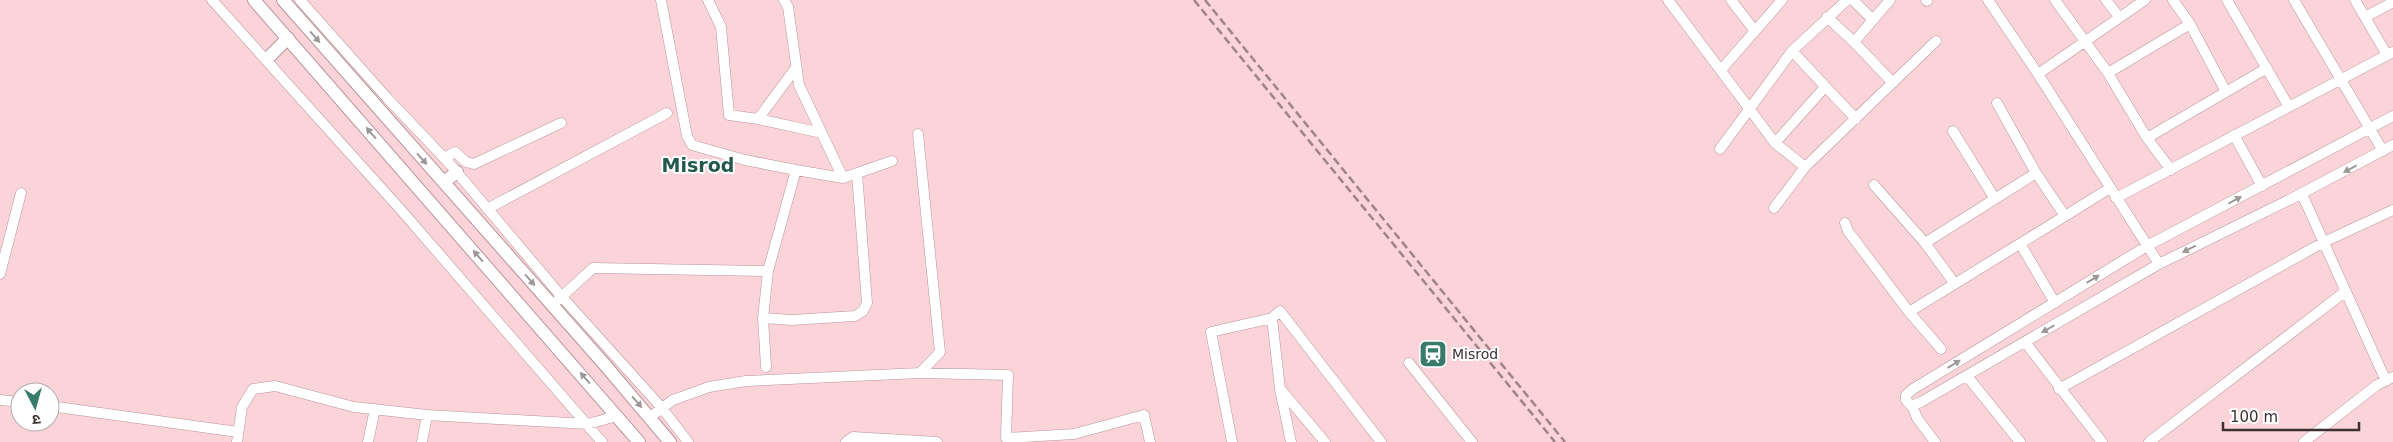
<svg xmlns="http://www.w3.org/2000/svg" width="2393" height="442" font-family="'DejaVu Sans','Noto Sans Devanagari',sans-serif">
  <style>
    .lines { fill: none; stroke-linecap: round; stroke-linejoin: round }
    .minor-casing { stroke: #b89499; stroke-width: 11 }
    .major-casing { stroke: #b89499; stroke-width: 14 }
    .minor { stroke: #fff; stroke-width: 10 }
    .major { stroke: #fff; stroke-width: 12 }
    .rail { stroke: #9f8488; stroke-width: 2.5; stroke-dasharray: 8 4; stroke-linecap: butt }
    .oneway { fill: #9e9798 }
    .labels { text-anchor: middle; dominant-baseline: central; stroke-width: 4; stroke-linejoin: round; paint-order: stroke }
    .poi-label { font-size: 14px; fill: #3e2f31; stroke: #fff; text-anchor: start }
    .district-label { font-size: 19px; font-weight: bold; fill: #23584c; stroke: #fff }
  </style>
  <rect width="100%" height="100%" fill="#fbd4da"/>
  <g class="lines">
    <defs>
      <path id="minor" d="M212 0 401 210 602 442
        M300 0 388 99 449 163 562 297 662 408 688 442
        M661 0 687 136 692 145 745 160 796 170 768 271 763 318 766 367
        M708 0 721 27 729 115 758 119 795 69
        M784 0 788 7 799 85 843 178
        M1668 0 1775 143 1805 167
        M1731 0 1755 31
        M1853 0 1873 20
        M1926 0 1927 1
        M1988 0 2038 74 2159 264
        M2055 0 2108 73 2147 138 2171 170
        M2106 0 2119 17
        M2173 0 2190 24 2225 90
        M2227 0 2289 107
        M2294 0 2383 151
        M2355 0 2387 55
        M1827 17 1854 42 1893 83
        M2365 17 2393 2
        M1854 42 1890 0
        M1792 51 1856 119
        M1721 70 1782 0
        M2108 73 2190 24
        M2038 74 2145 0
        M1997 103 2036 173 2065 216 2110 188
        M2393 116 2147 246 1913 389 1906 395V400L1911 406 1921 402 2159 264 2289 200 2393 145
        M758 119 822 133
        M1953 131 1995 199
        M918 134 940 352 920 373
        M2234 135 2262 186
        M2147 138 2267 68
        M1775 143 1825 87
        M1720 149 1792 51 1847 0
        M444 158 455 152 466 162 474 164 561 123
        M796 170 843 178 892 161
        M1874 185 1925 243 1955 284
        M2302 194 2386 381
        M2116 198 2393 52
        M1774 208 1805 167 1936 41
        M487 209 667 113
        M1845 223 1848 231 1909 312 1941 349
        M1925 243 2036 173
        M2021 245 2055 303
        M0 274 21 193
        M558 300 593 268 768 271
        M1909 312 2065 216
        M763 318 792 320 855 316 863 311 867 303 857 173
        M1272 318 1280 389 1291 442
        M2025 342 2102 442
        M1409 363 1472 442
        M1967 376 2020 442
        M2059 389 2324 242 2393 210
        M1282 391 1325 442
        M0 400 20 402
        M1912 405 1917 418 1935 442
        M50 406 238 432
        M650 417 673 400 709 387 746 381 920 373 1008 375 1006 438 1074 434 1144 415 1150 442
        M237 442 242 407 253 389 275 386 354 407 427 415 588 424 617 416
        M368 442 375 409
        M422 442 427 415
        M846 442 853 437 937 442
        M1232 442 1211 332 1272 318 1280 311 1381 442
        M2149 442 2346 291
        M2304 442 2377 385 2393 377"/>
      <path id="major" d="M254 0 639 442
        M283 0 605 365 670 442
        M267 59 288 38
        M444 182 457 172"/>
    </defs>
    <use href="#minor" class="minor-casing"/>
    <use href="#major" class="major-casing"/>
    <use href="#minor" class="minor"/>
    <use href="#major" class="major"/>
    <path class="rail" d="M1194 0 1555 442
      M1205 0 1565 442"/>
  </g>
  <defs><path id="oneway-solid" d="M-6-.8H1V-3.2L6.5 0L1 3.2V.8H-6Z" transform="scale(1.25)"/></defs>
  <g class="oneway">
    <use href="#oneway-solid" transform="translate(315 37) rotate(49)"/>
    <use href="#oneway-solid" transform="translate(371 133) rotate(-131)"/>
    <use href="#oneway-solid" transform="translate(422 159) rotate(48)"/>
    <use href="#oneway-solid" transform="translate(2350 169) rotate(152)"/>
    <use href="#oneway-solid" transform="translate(2235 200) rotate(-28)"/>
    <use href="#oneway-solid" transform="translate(2189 249) rotate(153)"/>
    <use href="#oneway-solid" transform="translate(478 256) rotate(-131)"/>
    <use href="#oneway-solid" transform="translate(2093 279) rotate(-31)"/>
    <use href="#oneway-solid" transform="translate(530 280) rotate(49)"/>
    <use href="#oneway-solid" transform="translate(2048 329) rotate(150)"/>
    <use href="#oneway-solid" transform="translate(1954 364) rotate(-31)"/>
    <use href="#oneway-solid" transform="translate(585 378) rotate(-131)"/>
    <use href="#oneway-solid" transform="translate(637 402) rotate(49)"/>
  </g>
  <defs>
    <symbol id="station-square" viewBox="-11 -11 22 22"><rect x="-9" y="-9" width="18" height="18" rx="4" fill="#397b6b" stroke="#fff"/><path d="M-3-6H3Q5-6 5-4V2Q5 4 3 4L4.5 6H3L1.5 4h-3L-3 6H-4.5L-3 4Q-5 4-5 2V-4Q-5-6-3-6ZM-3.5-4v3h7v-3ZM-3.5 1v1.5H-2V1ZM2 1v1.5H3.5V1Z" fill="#fff"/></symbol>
  </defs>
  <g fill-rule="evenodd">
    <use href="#station-square" x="1417" y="338" width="32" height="32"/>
  </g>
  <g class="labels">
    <g class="poi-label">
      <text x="1452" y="354">Misrod</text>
    </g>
    <g class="district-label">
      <text x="698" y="165">Misrod</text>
    </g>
  </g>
  <g transform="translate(35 407) rotate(174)"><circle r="24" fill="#ffffff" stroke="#b2acad"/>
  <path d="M0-4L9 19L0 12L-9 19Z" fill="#397b6b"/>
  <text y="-8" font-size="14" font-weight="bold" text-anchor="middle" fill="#3e2f31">उ</text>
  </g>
  <path d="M2223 422v8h136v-8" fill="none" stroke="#3e2f31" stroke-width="2.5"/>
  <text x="2230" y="422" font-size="15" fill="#3e2f31" stroke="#ffffff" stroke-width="4" paint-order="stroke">100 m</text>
</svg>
